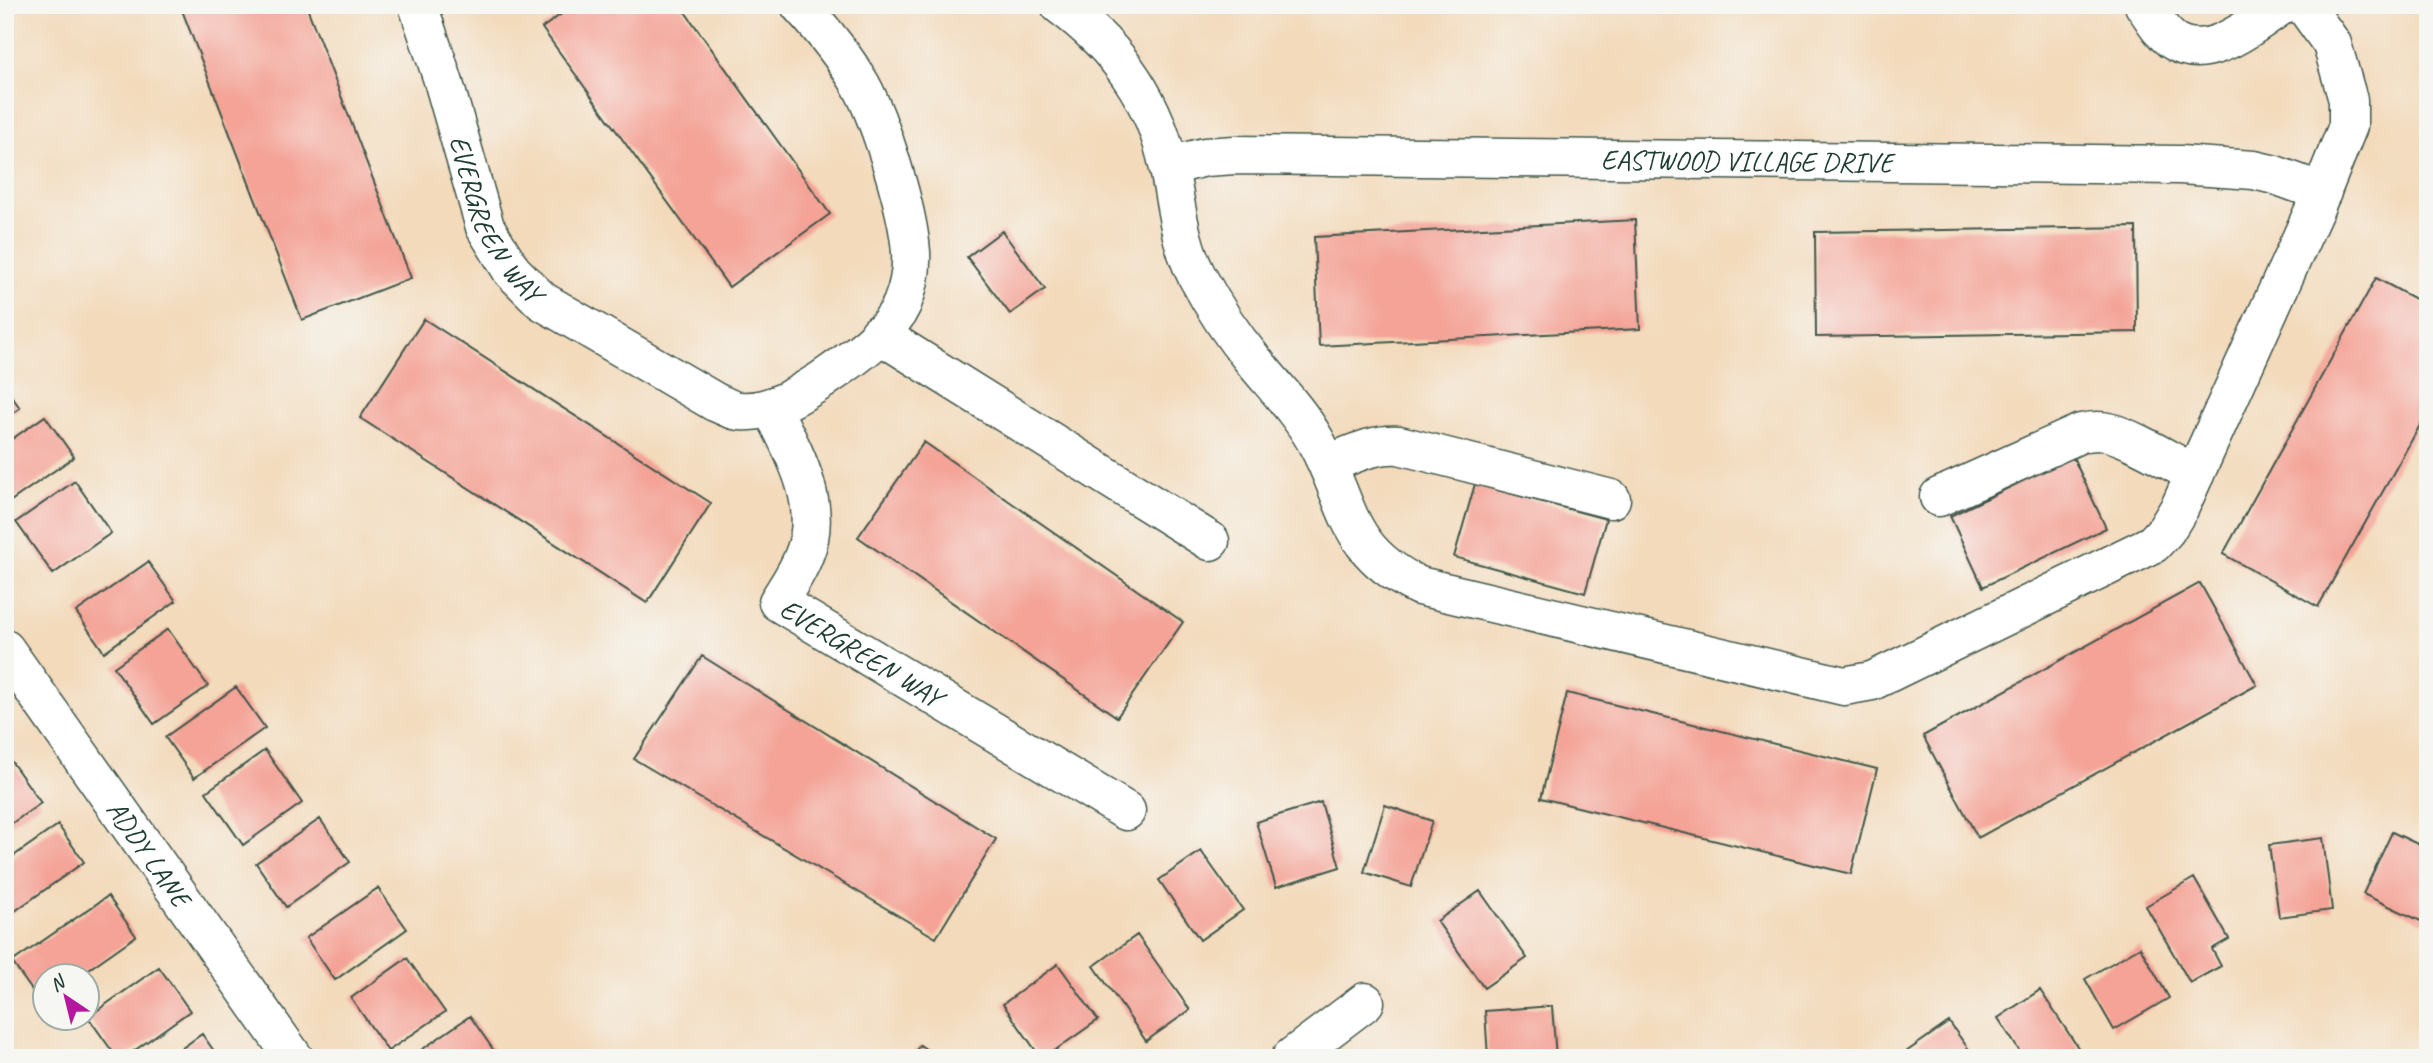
<svg xmlns="http://www.w3.org/2000/svg" width="2433" height="1063" font-family="Caveat,sans-serif">
  <style>
    .building { fill: #f4a396 }
    .lines { fill: none; stroke-linecap: round; stroke-linejoin: round }
    .minor-casing { stroke: #3f5548; stroke-width: 41 }
    .minor { stroke: #fff; stroke-width: 38 }
    .labels { text-anchor: middle; dominant-baseline: central; stroke-width: 6; stroke-linejoin: round; paint-order: stroke }
    .street-label { font-size: 28px; fill: #1f3d34; stroke: #f6f6f2 }
  </style>
  <rect width="100%" height="100%" fill="#f6f6f2"/>
  <filter id="ink" filterUnits="userSpaceOnUse"><feTurbulence type="fractalNoise" baseFrequency=".0143" numOctaves="2"/><feDisplacementMap in="SourceGraphic" scale="14" xChannelSelector="R" yChannelSelector="G"/><feConvolveMatrix kernelMatrix="1 2 1 2 8 2 1 2 1" color-interpolation-filters="sRGB"/></filter>
  <filter id="wash" filterUnits="userSpaceOnUse"><feTurbulence type="fractalNoise" baseFrequency=".00686" numOctaves="4" result="noise"/><feDisplacementMap in="SourceGraphic" scale="28" xChannelSelector="R" yChannelSelector="G"/><feGaussianBlur stdDeviation="1.57" result="paint"/><feColorMatrix in="noise" values="0 0 0 0 0 0 0 0 0 0 0 0 0 0 0 0 0 1.4 0 .05"/><feComposite in="paint" operator="in"/></filter>
  <g filter="url(#wash)">
    <rect width="100%" height="100%" fill="#f3dabb"/>
    <g id="blocks">
      <path class="building" d="M180 5H306L411 278 302 320Z
        M574 5H680L830 214 729 287 542 28Z
        M1635 220 1640 329 1319 346 1314 237Z
        M2136 227 2137 332 1816 337 1815 232Z
        M1002 231 1045 289 1010 314 967 257Z
        M2376 278 2428 306V411L2318 607 2223 554Z
        M424 319 711 503 647 603 360 418Z
        M5 387 20 408 5 418Z
        M45 416 74 457 5 505V444Z
        M924 442 1183 622 1117 717 858 537Z
        M2073 457 2106 528 1983 587 1950 516Z
        M75 481 111 533 53 574 16 522Z
        M1475 484 1606 519 1585 593 1454 557Z
        M148 562 176 601 104 652 76 612Z
        M2200 583 2257 685 1978 838 1923 736Z
        M168 629 208 686 154 724 114 667Z
        M702 656 996 839 936 938 634 759Z
        M236 687 265 728 194 778 165 737Z
        M1567 693 1877 769 1851 874 1541 798Z
        M265 750 302 803 243 845 206 792Z
        M11 761 41 803 5 828V765Z
        M1321 802 1340 867 1276 887 1256 822Z
        M1385 805 1432 821 1411 887 1364 872Z
        M320 819 350 862 286 907 256 863Z
        M58 825 84 862 5 918V862Z
        M2392 832 2428 849V919L2425 923 2363 894Z
        M2323 838 2332 910 2279 917 2269 845Z
        M1201 851 1243 910 1200 940 1159 880Z
        M2194 878 2229 939 2212 949 2221 966 2190 983 2146 906Z
        M378 888 407 929 335 980 306 938Z
        M1480 891 1527 958 1484 988 1437 921Z
        M108 896 136 936 79 976H46V999L41 1003 12 962Z
        M1137 935 1190 1010 1146 1041 1094 966Z
        M2140 947 2169 998 2114 1030 2085 979Z
        M407 958 445 1012 388 1051 351 998Z
        M1058 964 1098 1020 1044 1058H1041L1003 1004Z
        M159 967 190 1011 124 1058H117L88 1017Z
        M2040 990 2079 1049 2066 1058H2024L1998 1018Z
        M1552 1006 1556 1058H1488L1485 1011Z
        M470 1016 499 1058H410Z
        M1949 1022 1975 1058H1910L1906 1052Z
        M202 1034 219 1058H168Z
        M920 1045 939 1058H911Z"/>
    </g>
  </g>
  <g filter="url(#ink)">
    <use href="#blocks" fill-opacity="0" stroke="#3f5548" stroke-width="2"/>
    <g class="lines">
      <defs>
        <g id="minor">
          <path id="s1" d="M418 5 443 80 485 227 512 271 542 301 715 402C723 405 732 411 740 411 771 413 797 396 822 380 850 360 887 337 902 304 909 287 912 270 911 252 908 210 881 122 861 85 844 56 823 30 800 5"/>
          <path d="M1060 5C1117 47 1155 99 1169 169 1177 206 1179 242 1197 276 1213 306 1231 334 1253 360 1274 386 1298 410 1315 440 1351 504 1343 549 1419 586L1844 686 1872 681 2153 544 2166 530 2180 507 2315 208 2348 126V100L2332 44 2304 5"/>
          <path d="M2144 5C2153 17 2160 31 2172 40 2208 65 2253 24 2282 5"/>
          <path id="s2" d="M1169 166 1205 157 1235 155 2180 165 2254 170 2275 175 2322 192"/>
          <path d="M879 334 1210 541"/>
          <path id="s3" d="M771 407C793 451 825 505 804 555 798 572 787 587 778 602L1126 811"/>
          <path d="M1328 464C1351 455 1374 443 1399 445L1611 499"/>
          <path d="M1939 497 2081 433C2090 431 2099 430 2108 432 2135 439 2169 461 2195 474"/>
          <path id="s4" d="M5 649 294 1058"/>
          <path d="M1291 1058 1365 1002"/>
        </g>
      </defs>
      <use href="#minor" class="minor-casing"/>
      <use href="#minor" class="minor"/>
    </g>
  </g>
  <g class="labels">
    <g class="street-label">
      <text stroke="none"><textPath href="#s2" startOffset="579">EASTWOOD VILLAGE DRIVE</textPath></text>
      <text stroke="none"><textPath href="#s1" startOffset="229">EVERGREEN WAY</textPath></text>
      <text stroke="none"><textPath href="#s3" startOffset="308">EVERGREEN WAY</textPath></text>
      <text stroke="none"><textPath href="#s4" startOffset="250">ADDY LANE</textPath></text>
    </g>
  </g>
  <rect width="2433" height="1063" fill="none" stroke="#f6f6f2" stroke-width="28"/>
  <g transform="translate(66 997) rotate(325)"><circle r="33" fill="#f6f6f2" stroke="#a0aca6" stroke-width="2"/>
  <path d="M0-5L12 26L0 18L-12 26Z" fill="#b5179e"/>
  <text y="-10" font-size="19" font-weight="bold" text-anchor="middle" fill="#1f3d34">N</text>
  </g>
</svg>
